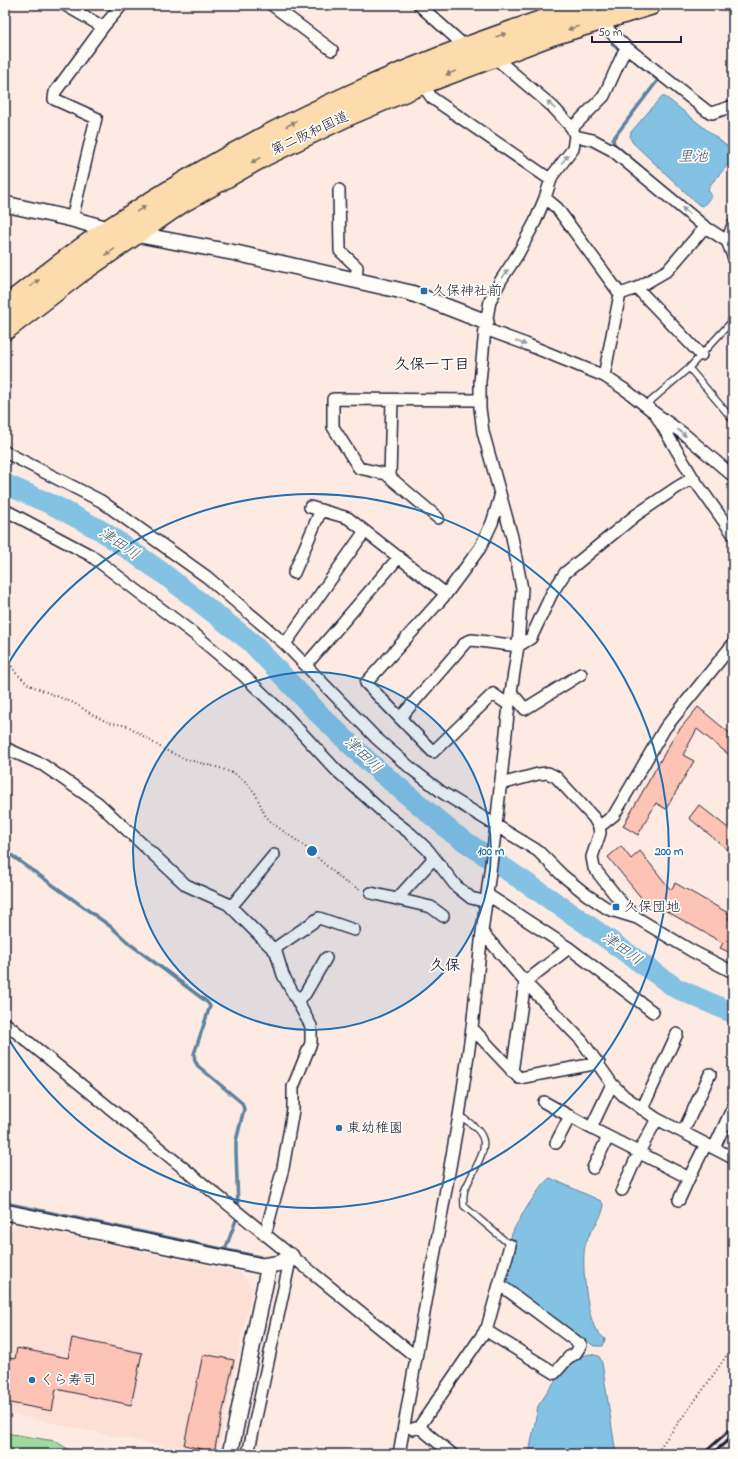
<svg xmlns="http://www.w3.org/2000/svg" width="738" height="1459" font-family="'Indie Flower','Klee One',sans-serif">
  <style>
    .built { fill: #fddfd5 }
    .green { fill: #a0daa0; stroke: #617e6e }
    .water { fill: #84c2e4; stroke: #5d82a0 }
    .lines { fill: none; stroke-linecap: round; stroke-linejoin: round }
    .stream { stroke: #5d82a0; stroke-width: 3.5 }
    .river { stroke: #84c2e4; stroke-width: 21 }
    .building { fill: #fdc3b4; stroke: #22223b }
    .lane-casing { stroke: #22223b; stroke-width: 8 }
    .street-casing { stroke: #22223b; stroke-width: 14 }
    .secondary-casing { stroke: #22223b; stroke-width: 18 }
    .highway-casing { stroke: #22223b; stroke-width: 23 }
    .path { stroke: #22223b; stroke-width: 2; stroke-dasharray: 1 3; stroke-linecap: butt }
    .lane { stroke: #fdfcf7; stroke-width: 5.5 }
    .street { stroke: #fdfcf7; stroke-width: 11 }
    .secondary { stroke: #fdfcf7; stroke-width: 15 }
    .highway { stroke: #fcdcac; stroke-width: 20 }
    .rail { stroke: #22223b; stroke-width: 3 }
    .oneway { fill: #8f7f74 }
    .oneway2 { fill: #9a9aa2 }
    .ring { fill: none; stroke: #1f6fb2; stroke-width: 2 }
    .poi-dot { fill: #1f6fb2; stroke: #fdfcf7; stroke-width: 1.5 }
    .labels { text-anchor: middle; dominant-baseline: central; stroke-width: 3.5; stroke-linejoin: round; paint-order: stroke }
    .street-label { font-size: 14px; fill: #22223b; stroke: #fdfcf7 }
    .poi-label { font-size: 14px; fill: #22223b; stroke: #fdfcf7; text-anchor: start }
    .water-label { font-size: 15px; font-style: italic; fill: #445a76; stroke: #fdfcf7 }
    .neighbourhood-label { font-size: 15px; font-weight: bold; fill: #22223b; stroke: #fdfcf7 }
    .centre { fill: #1f6fb2; stroke: #fdfcf7; stroke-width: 2 }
    .ring-label { font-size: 12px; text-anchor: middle; font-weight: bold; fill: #1f6fb2; stroke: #fdfcf7; stroke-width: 3.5; stroke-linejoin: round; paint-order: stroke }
  </style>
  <rect width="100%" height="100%" fill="#fdebe3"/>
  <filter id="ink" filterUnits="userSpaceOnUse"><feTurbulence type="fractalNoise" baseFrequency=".025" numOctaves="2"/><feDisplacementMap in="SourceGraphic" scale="8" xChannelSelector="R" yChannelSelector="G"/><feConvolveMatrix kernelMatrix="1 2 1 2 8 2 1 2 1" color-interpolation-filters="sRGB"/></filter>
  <g filter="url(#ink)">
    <path class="built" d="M18 1225 241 1273 252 1288 217 1454H200L5 1413V1234Z"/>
    <path class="green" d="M5 1433 55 1441 76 1454H5Z"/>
    <path class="water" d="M662 96 667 98 733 151V159L710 185 708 190 712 196 703 206 699 205 633 143 630 138 631 132Z
      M550 1178 601 1201 604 1206C601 1220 591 1229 586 1242 580 1257 587 1316 596 1330 598 1333 602 1336 605 1339L603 1346H594L507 1283 505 1280C507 1265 507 1248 512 1234 515 1224 542 1182 550 1178Z
      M590 1354 599 1356 602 1363 616 1454H529L538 1406 555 1381 575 1360 582 1356Z"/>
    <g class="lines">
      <path class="stream" d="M612 44 619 49
        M629 56 658 80 613 139 614 144 679 199
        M11 855 110 926 130 944 207 1002 210 1006 194 1054 195 1061 198 1066 242 1103 244 1109 236 1141V1152L238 1207
        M5 1203 260 1257
        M225 1250 236 1220"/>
      <path class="river" d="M5 484 55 506 102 531 160 571 251 642 321 716 371 764 454 834 578 918 676 988 733 1013"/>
    </g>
    <path class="building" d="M698 707 733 736V758L697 729 683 755 694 761 666 809 656 803 638 835 623 826 675 735Z
      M699 805 733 832V854L689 818Z
      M621 846 631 859 640 851 671 890 675 883 730 914 728 919 733 922V954L720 948 723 943 652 903 648 906 608 857Z
      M72 1338 142 1353 131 1405 56 1389 52 1411 5 1402V1357L15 1359 17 1348 68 1358Z
      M203 1354 234 1360 214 1452 184 1445Z"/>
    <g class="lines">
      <defs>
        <path id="lane" d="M689 368 733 420
          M645 406 689 368 733 320
          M459 1116C495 1136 485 1149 470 1179 468 1184 464 1189 464 1194 463 1198 464 1202 464 1206L510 1245"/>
        <path id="street" d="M65 5 103 27
          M272 5 332 50
          M419 5 468 49
          M598 20 626 47 707 111 712 113 733 106
          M422 84 432 98 551 180
          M572 128 604 96 626 47
          M575 136 593 140 612 150 705 227 727 241 733 256
          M339 190 340 251 357 267 356 281
          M545 198 557 208 620 294
          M72 219 96 118 54 99 55 92 103 27 122 5
          M727 241 733 225
          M637 288 701 355
          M485 329 526 344 604 376 627 391 656 414 684 434 733 476
          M604 376 620 294 637 288 668 270 705 227
          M657 417 693 478 733 534
          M5 452 101 501 207 577 285 644 376 738 413 770 443 793 538 851 562 875 587 895 608 909 637 918
          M390 477 392 400
          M500 497 492 523 480 548 446 594 366 683 433 752 493 694 509 705
          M310 507 348 518 446 594
          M5 510 90 555 198 637 243 675 286 716 336 770 384 813 411 834 428 850 456 886 471 898 487 902
          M438 518 386 474 359 468 333 427V399L480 400
          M294 573 321 510
          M285 644 365 531
          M306 665 399 557
          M511 692 525 709 581 674
          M400 718 466 642 472 640 518 646 531 638 552 593 565 573 636 515 676 488 693 478
          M5 748 43 765 98 803 186 885 228 904 276 952 283 975 311 1026V1043L293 1087V1110L283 1168 265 1235
          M501 784 538 774 548 773 556 777 594 818 599 827 600 833 592 857 594 868 624 906 637 918 692 951 733 972
          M599 827 614 815 665 728 733 644
          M371 893 431 907 443 916
          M488 895 569 948 653 1012
          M397 899 434 858
          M231 907 274 855
          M482 932 525 982 582 1041 612 1084 624 1096 657 1119 733 1158
          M274 949 319 918 354 930
          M297 1000 305 994 326 958
          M5 1023 416 1357
          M472 1028 519 1078 599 1063
          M512 1072 525 982 569 948
          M544 1102 591 1128 612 1084
          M642 1109 677 1034
          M591 1128 689 1178 706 1144
          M683 1132 710 1074
          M556 1143 570 1116
          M714 1148 733 1107
          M593 1168 608 1137
          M622 1190 639 1152 657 1119
          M679 1200 689 1178
          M485 1330 555 1373 569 1357 575 1354 581 1345 499 1284
          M419 1427 487 1328 510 1245
          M413 1429 419 1427 452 1454
          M248 1454 291 1256
          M399 1454 459 1116 472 1028 482 932 496 826 509 705 518 646 522 589 512 537 483 432 480 408V382L485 329 490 301 501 280 518 254 535 222 545 198 552 176 573 149 575 136 572 128 553 107 493 56H491"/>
        <path id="secondary" d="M5 204 72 219 108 229 236 253 411 293 486 322
          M5 1212 262 1266 281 1263 291 1256
          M230 1454 269 1265"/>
        <path id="highway" d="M5 307C39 280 73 253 109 229 186 178 268 132 353 94 429 59 510 31 589 5
          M5 330 78 274 181 203 264 156 349 115 422 84 552 35 650 5"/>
      </defs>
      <use href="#lane" class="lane-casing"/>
      <use href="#street" class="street-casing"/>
      <use href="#secondary" class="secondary-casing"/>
      <use href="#highway" class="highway-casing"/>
      <path class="path" d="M5 656 16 673 29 685 74 703 93 715 107 722 128 726 163 749 185 759 220 768 235 774 246 782 255 793 265 815 272 823 303 845 345 882 361 890
        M655 1454 705 1387 733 1346"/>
      <use href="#lane" class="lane"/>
      <use href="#street" class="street"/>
      <use href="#secondary" class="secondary"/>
      <use href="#highway" class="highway"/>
      <path class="rail" d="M703 1454 733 1427
        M712 1454 733 1436"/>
    </g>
    <defs><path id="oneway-solid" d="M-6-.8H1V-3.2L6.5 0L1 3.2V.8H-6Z"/></defs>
    <g class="oneway">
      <use href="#oneway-solid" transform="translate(573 28) rotate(162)"/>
      <use href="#oneway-solid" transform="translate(501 35) rotate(-20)"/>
      <use href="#oneway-solid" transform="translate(451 73) rotate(159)"/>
      <use href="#oneway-solid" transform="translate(291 124) rotate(-27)"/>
      <use href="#oneway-solid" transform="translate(256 160) rotate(151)"/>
      <use href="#oneway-solid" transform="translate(141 209) rotate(-32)"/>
      <use href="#oneway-solid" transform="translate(110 252) rotate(145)"/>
      <use href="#oneway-solid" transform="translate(35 283) rotate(-38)"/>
    </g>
    <g class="oneway2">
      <use href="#oneway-solid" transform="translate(551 105) rotate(-137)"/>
      <use href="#oneway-solid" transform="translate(565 159) rotate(-52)"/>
      <use href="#oneway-solid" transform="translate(686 211) rotate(-140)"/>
      <use href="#oneway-solid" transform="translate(505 274) rotate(-56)"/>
      <use href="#oneway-solid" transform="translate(521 343) rotate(20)"/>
      <use href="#oneway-solid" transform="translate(682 433) rotate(37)"/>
    </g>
  </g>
  <circle cx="312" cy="851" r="179" fill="#1f6fb2" fill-opacity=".12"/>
  <g class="ring">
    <circle cx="312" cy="851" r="179"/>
    <path d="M6 667A357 357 0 1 1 6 1035"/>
  </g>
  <g class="poi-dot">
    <rect x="420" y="287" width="8" height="8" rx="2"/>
    <rect x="612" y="903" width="8" height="8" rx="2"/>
    <circle cx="339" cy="1128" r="4"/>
    <circle cx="32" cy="1380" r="4"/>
  </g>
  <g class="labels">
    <g class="street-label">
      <text transform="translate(310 134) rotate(-25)">第二阪和国道</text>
    </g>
    <g class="poi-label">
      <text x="432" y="291">久保神社前</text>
      <text x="624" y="907">久保団地</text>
      <text x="347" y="1128">東幼稚園</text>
      <text x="40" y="1380">くら寿司</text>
    </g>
    <g class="water-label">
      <text x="693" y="157">里池</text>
      <text transform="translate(119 544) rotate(34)">津田川</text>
      <text transform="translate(363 755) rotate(44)">津田川</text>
      <text transform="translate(622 949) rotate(36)">津田川</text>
    </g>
    <g class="neighbourhood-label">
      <text x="432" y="365">久保一丁目</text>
      <text x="445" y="966">久保</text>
    </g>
  </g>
  <circle cx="312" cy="851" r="6" class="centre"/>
  <g class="ring-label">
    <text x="491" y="855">100 m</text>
    <text x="669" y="855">200 m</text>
  </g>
  <rect width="738" height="1459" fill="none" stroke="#fdfcf7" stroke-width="20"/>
  <rect x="10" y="10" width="718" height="1439" fill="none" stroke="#22223b" stroke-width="1.5" filter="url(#ink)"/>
  <path d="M592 36v6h89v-6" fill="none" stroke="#22223b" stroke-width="2"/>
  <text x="598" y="36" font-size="12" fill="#22223b" stroke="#fdfcf7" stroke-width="3" paint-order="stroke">50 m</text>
</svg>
